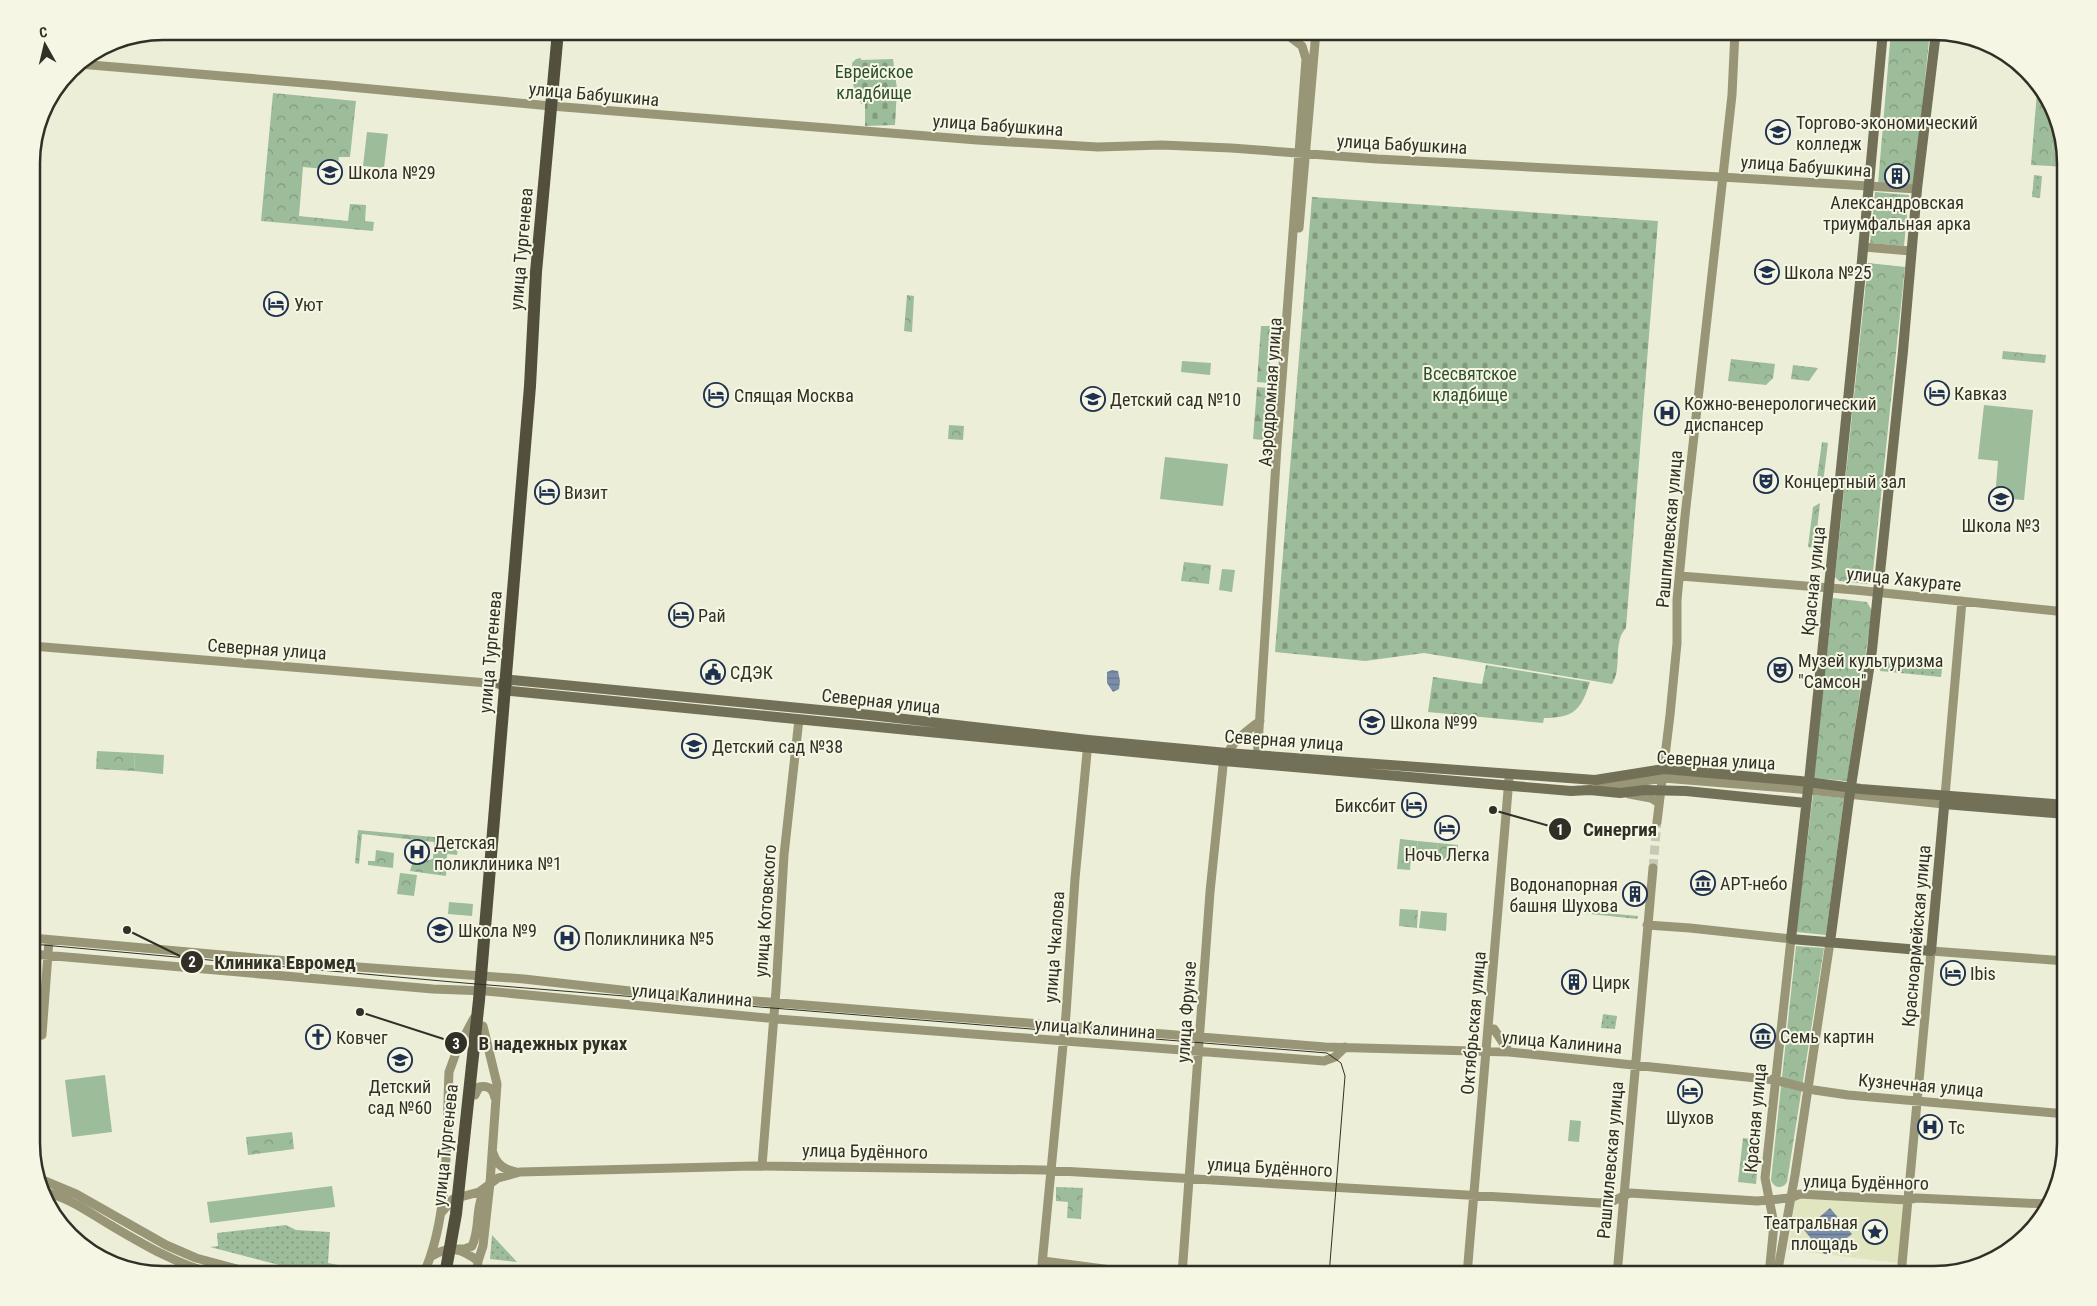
<svg xmlns="http://www.w3.org/2000/svg" width="2097" height="1306" font-family="'Roboto Condensed',sans-serif">
  <style>
    .grass { fill: url(#grass-dots) }
    .forest { fill: url(#forest-firs) }
    .cemetery { fill: url(#cemetery-stones) }
    .park { fill: url(#park-crowns) }
    .pitch { fill: #9dbc9a }
    .plaza { fill: #e1e5c0 }
    .water { fill: url(#water-rules) }
    .lines { fill: none; stroke-linecap: round; stroke-linejoin: round }
    .secondary-tunnel { stroke: #c8c8b4; stroke-width: 9; stroke-dasharray: 9 4.5; stroke-linecap: butt }
    .secondary { stroke: #989677; stroke-width: 9 }
    .primary { stroke: #737058; stroke-width: 10 }
    .highway { stroke: #524f3d; stroke-width: 12 }
    .tram { stroke: #323026; stroke-width: 1 }
    .labels { text-anchor: middle; dominant-baseline: central; stroke-width: 4; stroke-linejoin: round; paint-order: stroke }
    .park-label { font-size: 18px; fill: #2e4e2c; stroke: #f5f7e4 }
    .street-label { font-size: 18px; fill: #323026; stroke: #f5f7e4 }
    .poi-label { font-size: 18px; fill: #323026; stroke: #f5f7e4; text-anchor: start }
    .rim { fill: none; stroke: #323026; stroke-width: 2.5 }
    .leader { fill: none; stroke: #323026; stroke-width: 2 }
    .callout-dot { fill: #323026; stroke: #f5f7e4; stroke-width: 2 }
    .mark-label { font-size: 15px; text-anchor: middle; font-weight: bold; fill: #fff }
    .callout-label { font-size: 19px; text-anchor: middle; font-weight: bold; fill: #323026; stroke: #f5f7e4; stroke-width: 4; stroke-linejoin: round; paint-order: stroke }
  </style>
  <defs>
    <pattern id="grass-dots" width="8" height="8" patternUnits="userSpaceOnUse" patternTransform="scale(1.25)"><rect width="8" height="8" fill="#9dbc9a"/><path d="M2 2h.1M6 6h.1" fill="none" stroke="#81997d" stroke-width="1.8" stroke-linecap="round"/></pattern>
    <pattern id="forest-firs" width="22" height="20" patternUnits="userSpaceOnUse" patternTransform="scale(1.25)"><rect width="22" height="20" fill="#9dbc9a"/><path d="M5 1l3.5 6h-7zM16 11l3.5 6h-7z" fill="#81997d"/></pattern>
    <pattern id="cemetery-stones" width="16" height="16" patternUnits="userSpaceOnUse" patternTransform="scale(1.25)"><rect width="16" height="16" fill="#9dbc9a"/><path d="M2 7V4a2 2 0 0 1 4 0v3zM10 15v-3a2 2 0 0 1 4 0v3z" fill="#81997d"/></pattern>
    <pattern id="park-crowns" width="20" height="18" patternUnits="userSpaceOnUse" patternTransform="scale(1.25)"><rect width="20" height="18" fill="#9dbc9a"/><path d="M2 6a3 3 0 1 1 6 0M12 15a3 3 0 1 1 6 0" fill="none" stroke="#81997d"/></pattern>
    <pattern id="water-rules" width="6" height="5" patternUnits="userSpaceOnUse" patternTransform="scale(1.25)"><rect width="6" height="5" fill="#7a8da9"/><path d="M0 2.5h6" fill="none" stroke="#657489"/></pattern>
  </defs>
  <rect width="100%" height="100%" fill="#edeed8"/>
  <path class="grass" d="M2034 175 2042 176 2040 198 2032 197Z
    M1882 655 1943 661 1941 677 1880 671Z
    M1572 910 1638 916 1637 919 1572 912Z
    M1603 1014 1617 1016 1615 1029 1601 1028Z
    M286 1225 296 1230 330 1232 328 1263 343 1266 287 1267 210 1247 218 1246 217 1233Z
    M492 1235 517 1262 490 1259Z"/>
  <path class="forest" d="M1261 326H1273L1268 383 1257 382Z
    M1257 387 1268 388 1264 440 1253 439Z"/>
  <path class="cemetery" d="M861 58V60L893 59 897 89 895 125 865 126V104H861L859 96H854L852 63 856 59Z
    M1312 197 1658 221 1626 628C1612 643 1623 668 1612 684L1424 653 1365 661 1275 652Z
    M1486 665 1590 682C1581 710 1574 718 1544 718L1543 723 1428 712 1433 677 1482 684Z"/>
  <path class="park" d="M1891 31H1930L1914 187 1878 184Z
    M2037 92 2044 93 2048 97 2056 128H2054L2051 166 2031 165Z
    M273 93 356 101 350 157H339L337 170 303 167 299 216 348 221 350 204 366 205 365 221 374 222 373 231 261 221Z
    M1875 192 1909 195 1904 246 1870 243Z
    M1868 263 1905 267 1872 581 1867 584 1839 581 1835 577Z
    M907 295 914 296 912 332 904 331Z
    M2003 351 2046 355 2045 363 2002 359Z
    M1731 359 1775 364 1773 378 1766 385 1728 381Z
    M1793 365 1818 368 1809 381 1791 379Z
    M949 425 964 426 963 440 948 439Z
    M1822 442 1828 443 1823 483 1817 478Z
    M1820 503 1815 548 1808 547 1813 507Z
    M1184 562 1211 565 1209 584 1181 581Z
    M1833 598 1867 602 1872 611 1847 781 1813 778Z
    M97 751 135 753 134 771 96 769Z
    M1813 795 1844 798 1826 935 1796 932Z
    M358 830 477 841V843L459 842 457 855 448 854 447 855 446 876 410 871 412 864 433 859 434 842 362 834 359 864 355 863Z
    M1400 839 1418 841 1416 855H1411L1410 870 1397 869Z
    M1438 843 1458 845 1457 858H1454V860L1436 859Z
    M376 850 394 853 393 868 368 865V861H375Z
    M400 873 417 875 414 896 397 894Z
    M1400 909 1418 910 1417 928 1399 926Z
    M1796 946 1824 948 1787 1182C1783 1189 1774 1189 1771 1180Z
    M292 1132 294 1149 248 1155 246 1137Z
    M1743 1138 1760 1140 1756 1184 1738 1182Z
    M1056 1187 1083 1188 1081 1219 1067 1218 1068 1202 1056 1201Z"/>
  <path class="pitch" d="M2054 128H2056L2066 168 2051 166Z
    M367 132 388 134 384 168 363 166Z
    M1182 361 1211 363 1210 375 1181 372Z
    M1984 405 2033 410 2024 500 1995 498 1998 461 1978 459Z
    M1165 457 1228 464 1223 506 1160 499Z
    M1222 569 1235 570 1232 592 1219 590Z
    M135 753 164 755 163 774 134 771Z
    M1418 841 1438 843 1436 859 1416 857Z
    M449 902 473 904 472 916 448 914Z
    M1421 911 1447 913 1446 931 1419 928Z
    M105 1075 112 1132 72 1137 65 1080Z
    M1570 1120 1581 1121 1579 1142 1568 1141Z
    M332 1186 335 1207 210 1223 207 1202Z"/>
  <path class="plaza" d="M1797 1197 1903 1203 1898 1263 1788 1250 1795 1201Z"/>
  <path class="water" d="M1112 670 1118 671 1120 681 1119 689 1113 692 1107 683V672Z
    M1830 1208 1852 1234 1827 1254H1824L1804 1230Z"/>
  <g class="lines">
    <path class="secondary-tunnel" d="M1653 868 1657 822"/>
    <path class="secondary" d="M1721 31 1735 32
      M79 64 329 85 551 106 977 140 1098 147 1162 145 1231 148 1377 159 1721 177 1917 189
      M1299 228 1316 31
      M1864 247 1911 251
      M1680 576 1855 590 2066 612
      M32 646 500 684
      M1257 761 1277 446 1306 59 1302 46 1282 31
      M1599 788 1663 778 1799 789 1944 804
      M1629 794 1651 798 1659 803
      M1945 796 1962 601
      M1657 822 1670 715 1677 643V600L1685 516 1732 95 1735 31
      M1647 925 1690 928 1791 939 1765 1178 1774 1224 1769 1275
      M32 938 344 966 524 979 630 991 1325 1047 1509 1052 1775 1080 1814 1090 1848 1095 2066 1114
      M32 954 433 989 486 991 777 1019 1324 1061 1335 1057 1345 1047
      M1494 1029 1509 1052
      M32 1037 42 1035 49 940
      M475 1095 479 1087C489 1085 493 1089 495 1098
      M493 1153C496 1164 504 1170 516 1172
      M762 1166 776 990 784 855 799 719
      M40 1179 76 1194 166 1245 196 1258 259 1275
      M44 1192C69 1197 91 1214 112 1226 146 1246 178 1265 217 1275
      M441 1213 453 1199 479 1192 498 1178 520 1172 753 1166 1044 1170 1600 1203 1613 1201 1630 1193 1757 1201 1790 1198 1800 1194 1907 1200 1916 1198 2047 1204
      M455 1249H465L472 1246C481 1228 474 1207 486 1189
      M432 1256C450 1245 462 1249 478 1261
      M1043 1261 1149 1275
      M423 1275C450 1217 446 1135 449 1072L457 1050 474 1018
      M477 1275 478 1261 483 1246 490 1183 497 1084 483 1026
      M1041 1275 1066 1014 1075 879 1088 742
      M1182 1275 1210 892 1223 766C1228 744 1243 734 1260 721
      M1467 1275 1509 779
      M1617 1275 1653 868
      M1777 1275 1795 1175 1830 942
      M1901 1275 1931 951 2066 961"/>
    <path class="primary" d="M1883 31 1860 282 1810 772 1791 939 1931 951 1945 796
      M500 684 512 680 861 714 1088 740 1227 753 1595 780 1664 769 1800 781 1861 789 2066 805
      M500 684 511 691 1224 761 1571 791 1590 790 1620 793 1645 790 1686 791 1806 803
      M1944 804 2066 814
      M1830 942 1849 799 1872 650 1903 351 1917 189 1936 32"/>
    <path class="highway" d="M445 1275 456 1214 479 1000 530 386 536 272 558 31"/>
    <path class="tram" d="M32 944 464 983 1327 1053 1341 1063 1345 1076 1329 1275
      M2062 1155 2066 1123"/>
  </g>
  <defs>
    <symbol id="university-ring" viewBox="-11 -11 22 22"><circle r="9.5" fill="#f5f7e4" stroke="#1f314f" stroke-width="1.5"/><path d="M0-5L7-2L0 1L-7-2ZM-4 1L0 2.5L4 1V4Q0 6-4 4Z" fill="#1f314f"/></symbol>
    <symbol id="school-ring" viewBox="-11 -11 22 22"><circle r="9.5" fill="#f5f7e4" stroke="#1f314f" stroke-width="1.5"/><path d="M0-5L7-2L0 1L-7-2ZM-4 1L0 2.5L4 1V4Q0 6-4 4Z" fill="#1f314f"/></symbol>
    <symbol id="building-ring" viewBox="-11 -11 22 22"><circle r="9.5" fill="#f5f7e4" stroke="#1f314f" stroke-width="1.5"/><path d="M-4-6H4V6H1V3H-1V6H-4ZM-2.5-4.3h1.7v1.8h-1.7ZM.8-4.3h1.7v1.8H.8ZM-2.5-1h1.7V.8h-1.7ZM.8-1h1.7V.8H.8Z" fill="#1f314f"/></symbol>
    <symbol id="hotel-ring" viewBox="-11 -11 22 22"><circle r="9.5" fill="#f5f7e4" stroke="#1f314f" stroke-width="1.5"/><path d="M-6-4.5h1.5V1H6V5H4.5V3h-9V5H-6ZM-4 0a1.8 1.8 0 1 1 3.6 0ZM.5 0V-2.5h3Q6-2.5 6 0Z" fill="#1f314f"/></symbol>
    <symbol id="hospital-ring" viewBox="-11 -11 22 22"><circle r="9.5" fill="#f5f7e4" stroke="#1f314f" stroke-width="1.5"/><path d="M-5-5h3v3.5h4V-5h3V5h-3V1.5h-4V5h-3Z" fill="#1f314f"/></symbol>
    <symbol id="theatre-ring" viewBox="-11 -11 22 22"><circle r="9.5" fill="#f5f7e4" stroke="#1f314f" stroke-width="1.5"/><path d="M-5-5.5Q0-4 5-5.5V0Q5 5 0 6Q-5 5-5 0ZM-3.3-2.5H-1v1.5H-3.3ZM1-2.5H3.3v1.5H1ZM-2.8 1Q0 5.5 2.8 1Z" fill="#1f314f"/></symbol>
    <symbol id="civic-ring" viewBox="-11 -11 22 22"><circle r="9.5" fill="#f5f7e4" stroke="#1f314f" stroke-width="1.5"/><path d="M-.6-6.5H3V-4.5H.6V-3L4-1V1h2V6H-6V1h2V-1L-.6-3ZM-1.2 2.5V6h2.4V2.5Z" fill="#1f314f"/></symbol>
    <symbol id="museum-ring" viewBox="-11 -11 22 22"><circle r="9.5" fill="#f5f7e4" stroke="#1f314f" stroke-width="1.5"/><path d="M0-6L6-3V-2H-6V-3ZM-5-1h2V3h-2ZM-1-1h2V3h-2ZM3-1h2V3H3ZM-6 4H6V6H-6Z" fill="#1f314f"/></symbol>
    <symbol id="church-ring" viewBox="-11 -11 22 22"><circle r="9.5" fill="#f5f7e4" stroke="#1f314f" stroke-width="1.5"/><path d="M-1.2-6h2.4v3.5h3.3v2.4h-3.3V6h-2.4V-.1h-3.3v-2.4h3.3Z" fill="#1f314f"/></symbol>
    <symbol id="sight-ring" viewBox="-11 -11 22 22"><circle r="9.5" fill="#f5f7e4" stroke="#1f314f" stroke-width="1.5"/><path d="M0-6L1.8-2.2L6-1.7L2.9 1.2L3.7 5.4L0 3.3L-3.7 5.4L-2.9 1.2L-6-1.7L-1.8-2.2Z" fill="#1f314f"/></symbol>
  </defs>
  <g fill-rule="evenodd">
    <use href="#university-ring" x="1764" y="118" width="28" height="28"/>
    <use href="#school-ring" x="316" y="158" width="28" height="28"/>
    <use href="#building-ring" x="1883" y="162" width="28" height="28"/>
    <use href="#school-ring" x="1753" y="258" width="28" height="28"/>
    <use href="#hotel-ring" x="262" y="290" width="28" height="28"/>
    <use href="#hotel-ring" x="1923" y="379" width="28" height="28"/>
    <use href="#hotel-ring" x="702" y="381" width="28" height="28"/>
    <use href="#school-ring" x="1079" y="385" width="28" height="28"/>
    <use href="#hospital-ring" x="1653" y="399" width="28" height="28"/>
    <use href="#theatre-ring" x="1752" y="467" width="28" height="28"/>
    <use href="#hotel-ring" x="533" y="478" width="28" height="28"/>
    <use href="#school-ring" x="1987" y="485" width="28" height="28"/>
    <use href="#hotel-ring" x="667" y="601" width="28" height="28"/>
    <use href="#theatre-ring" x="1766" y="656" width="28" height="28"/>
    <use href="#civic-ring" x="699" y="658" width="28" height="28"/>
    <use href="#school-ring" x="1358" y="708" width="28" height="28"/>
    <use href="#school-ring" x="680" y="732" width="28" height="28"/>
    <use href="#hotel-ring" x="1400" y="791" width="28" height="28"/>
    <use href="#hotel-ring" x="1433" y="814" width="28" height="28"/>
    <use href="#hospital-ring" x="403" y="838" width="28" height="28"/>
    <use href="#museum-ring" x="1689" y="869" width="28" height="28"/>
    <use href="#building-ring" x="1621" y="880" width="28" height="28"/>
    <use href="#school-ring" x="426" y="916" width="28" height="28"/>
    <use href="#hospital-ring" x="553" y="924" width="28" height="28"/>
    <use href="#hotel-ring" x="1939" y="959" width="28" height="28"/>
    <use href="#building-ring" x="1560" y="968" width="28" height="28"/>
    <use href="#museum-ring" x="1749" y="1022" width="28" height="28"/>
    <use href="#church-ring" x="304" y="1023" width="28" height="28"/>
    <use href="#school-ring" x="386" y="1046" width="28" height="28"/>
    <use href="#hotel-ring" x="1676" y="1077" width="28" height="28"/>
    <use href="#hospital-ring" x="1916" y="1113" width="28" height="28"/>
    <use href="#sight-ring" x="1861" y="1218" width="28" height="28"/>
  </g>
  <g class="labels">
    <g class="park-label">
      <text x="874" y="71">Еврейское<tspan x="874" dy="21">кладбище</tspan></text>
      <text x="1470" y="373">Всесвятское<tspan x="1470" dy="21">кладбище</tspan></text>
    </g>
    <g class="street-label">
      <text transform="translate(594 94) rotate(5)">улица Бабушкина</text>
      <text transform="translate(998 125) rotate(4)">улица Бабушкина</text>
      <text transform="translate(1402 144) rotate(3)">улица Бабушкина</text>
      <text transform="translate(1806 166) rotate(4)">улица Бабушкина</text>
      <text transform="translate(521 249) rotate(-85)">улица Тургенева</text>
      <text transform="translate(1270 392) rotate(-86)">Аэродромная улица</text>
      <text transform="translate(1669 529) rotate(-85)">Рашпилевская улица</text>
      <text transform="translate(1904 579) rotate(6)">улица Хакурате</text>
      <text transform="translate(1813 581) rotate(-84)">Красная улица</text>
      <text transform="translate(267 649) rotate(4)">Северная улица</text>
      <text transform="translate(490 652) rotate(-85)">улица Тургенева</text>
      <text transform="translate(881 701) rotate(6)">Северная улица</text>
      <text transform="translate(1284 740) rotate(4)">Северная улица</text>
      <text transform="translate(1716 760) rotate(3)">Северная улица</text>
      <text transform="translate(765 911) rotate(-86)">улица Котовского</text>
      <text transform="translate(1916 936) rotate(-85)">Красноармейская улица</text>
      <text transform="translate(1054 947) rotate(-86)">улица Чкалова</text>
      <text transform="translate(692 995) rotate(5)">улица Калинина</text>
      <text transform="translate(1186 1012) rotate(-86)">улица Фрунзе</text>
      <text transform="translate(1473 1023) rotate(-85)">Октябрьская улица</text>
      <text transform="translate(1095 1028) rotate(4)">улица Калинина</text>
      <text transform="translate(1562 1042) rotate(5)">улица Калинина</text>
      <text transform="translate(1921 1085) rotate(5)">Кузнечная улица</text>
      <text transform="translate(1755 1118) rotate(-85)">Красная улица</text>
      <text transform="translate(445 1145) rotate(-84)">улица Тургенева</text>
      <text transform="translate(865 1151) rotate(1)">улица Будённого</text>
      <text transform="translate(1610 1160) rotate(-85)">Рашпилевская улица</text>
      <text transform="translate(1270 1167) rotate(3)">улица Будённого</text>
      <text transform="translate(1866 1182) rotate(1)">улица Будённого</text>
    </g>
    <g class="poi-label">
      <text x="1796" y="122">Торгово-экономический<tspan x="1796" dy="21">колледж</tspan></text>
      <text x="348" y="172">Школа №29</text>
      <text x="1897" y="202" text-anchor="middle">Александровская<tspan x="1897" dy="21">триумфальная арка</tspan></text>
      <text x="1784" y="272">Школа №25</text>
      <text x="294" y="304">Уют</text>
      <text x="1954" y="393">Кавказ</text>
      <text x="734" y="395">Спящая Москва</text>
      <text x="1110" y="399">Детский сад №10</text>
      <text x="1684" y="403">Кожно-венерологический<tspan x="1684" dy="21">диспансер</tspan></text>
      <text x="1784" y="481">Концертный зал</text>
      <text x="564" y="492">Визит</text>
      <text x="2001" y="525" text-anchor="middle">Школа №3</text>
      <text x="698" y="615">Рай</text>
      <text x="1798" y="660">Музей культуризма<tspan x="1798" dy="21">"Самсон"</tspan></text>
      <text x="730" y="672">СДЭК</text>
      <text x="1390" y="722">Школа №99</text>
      <text x="712" y="746">Детский сад №38</text>
      <text x="1396" y="805" text-anchor="end">Биксбит</text>
      <text x="434" y="842">Детская<tspan x="434" dy="21">поликлиника №1</tspan></text>
      <text x="1447" y="854" text-anchor="middle">Ночь Легка</text>
      <text x="1720" y="883">АРТ-небо</text>
      <text x="1618" y="884" text-anchor="end">Водонапорная<tspan x="1618" dy="21">башня Шухова</tspan></text>
      <text x="458" y="930">Школа №9</text>
      <text x="584" y="938">Поликлиника №5</text>
      <text x="1970" y="973">Ibis</text>
      <text x="1592" y="982">Цирк</text>
      <text x="1780" y="1036">Семь картин</text>
      <text x="336" y="1037">Ковчег</text>
      <text x="400" y="1086" text-anchor="middle">Детский<tspan x="400" dy="21">сад №60</tspan></text>
      <text x="1690" y="1117" text-anchor="middle">Шухов</text>
      <text x="1948" y="1127">Тс</text>
      <text x="1858" y="1222" text-anchor="end">Театральная<tspan x="1858" dy="21">площадь</tspan></text>
    </g>
  </g>
  <path d="M0 0H2097V1306H0ZM163 40H1934A123 123 0 0 1 2057 163V1143A123 123 0 0 1 1934 1266H163A123 123 0 0 1 40 1143V163A123 123 0 0 1 163 40Z" fill="#f5f7e4" fill-rule="evenodd"/>
  <path class="rim" d="M163 40H1934A123 123 0 0 1 2057 163V1143A123 123 0 0 1 1934 1266H163A123 123 0 0 1 40 1143V163A123 123 0 0 1 163 40Z"/>
  <path class="leader" d="M1493 810L1560 829M127 930L192 962M360 1012L456 1043"/>
  <g class="callout-dot">
    <circle cx="1493" cy="810" r="5"/>
    <circle cx="127" cy="930" r="5"/>
    <circle cx="360" cy="1012" r="5"/>
    <circle cx="1560" cy="829" r="12"/>
    <circle cx="192" cy="962" r="12"/>
    <circle cx="456" cy="1043" r="12"/>
  </g>
  <g class="mark-label">
    <text x="1560" y="835">1</text>
    <text x="192" y="967">2</text>
    <text x="456" y="1049">3</text>
  </g>
  <g class="callout-label">
    <text x="1620" y="836">Синергия</text>
    <text x="285" y="969">Клиника Евромед</text>
    <text x="553" y="1050">В надежных руках</text>
  </g>
  <g transform="translate(45 45) rotate(352)" stroke="#f5f7e4" stroke-width="4" paint-order="stroke">
  <path d="M0-4L9 19L0 12L-9 19Z" fill="#323026"/>
  <text y="-8" font-size="14" font-weight="bold" text-anchor="middle" fill="#323026">С</text>
  </g>
</svg>
